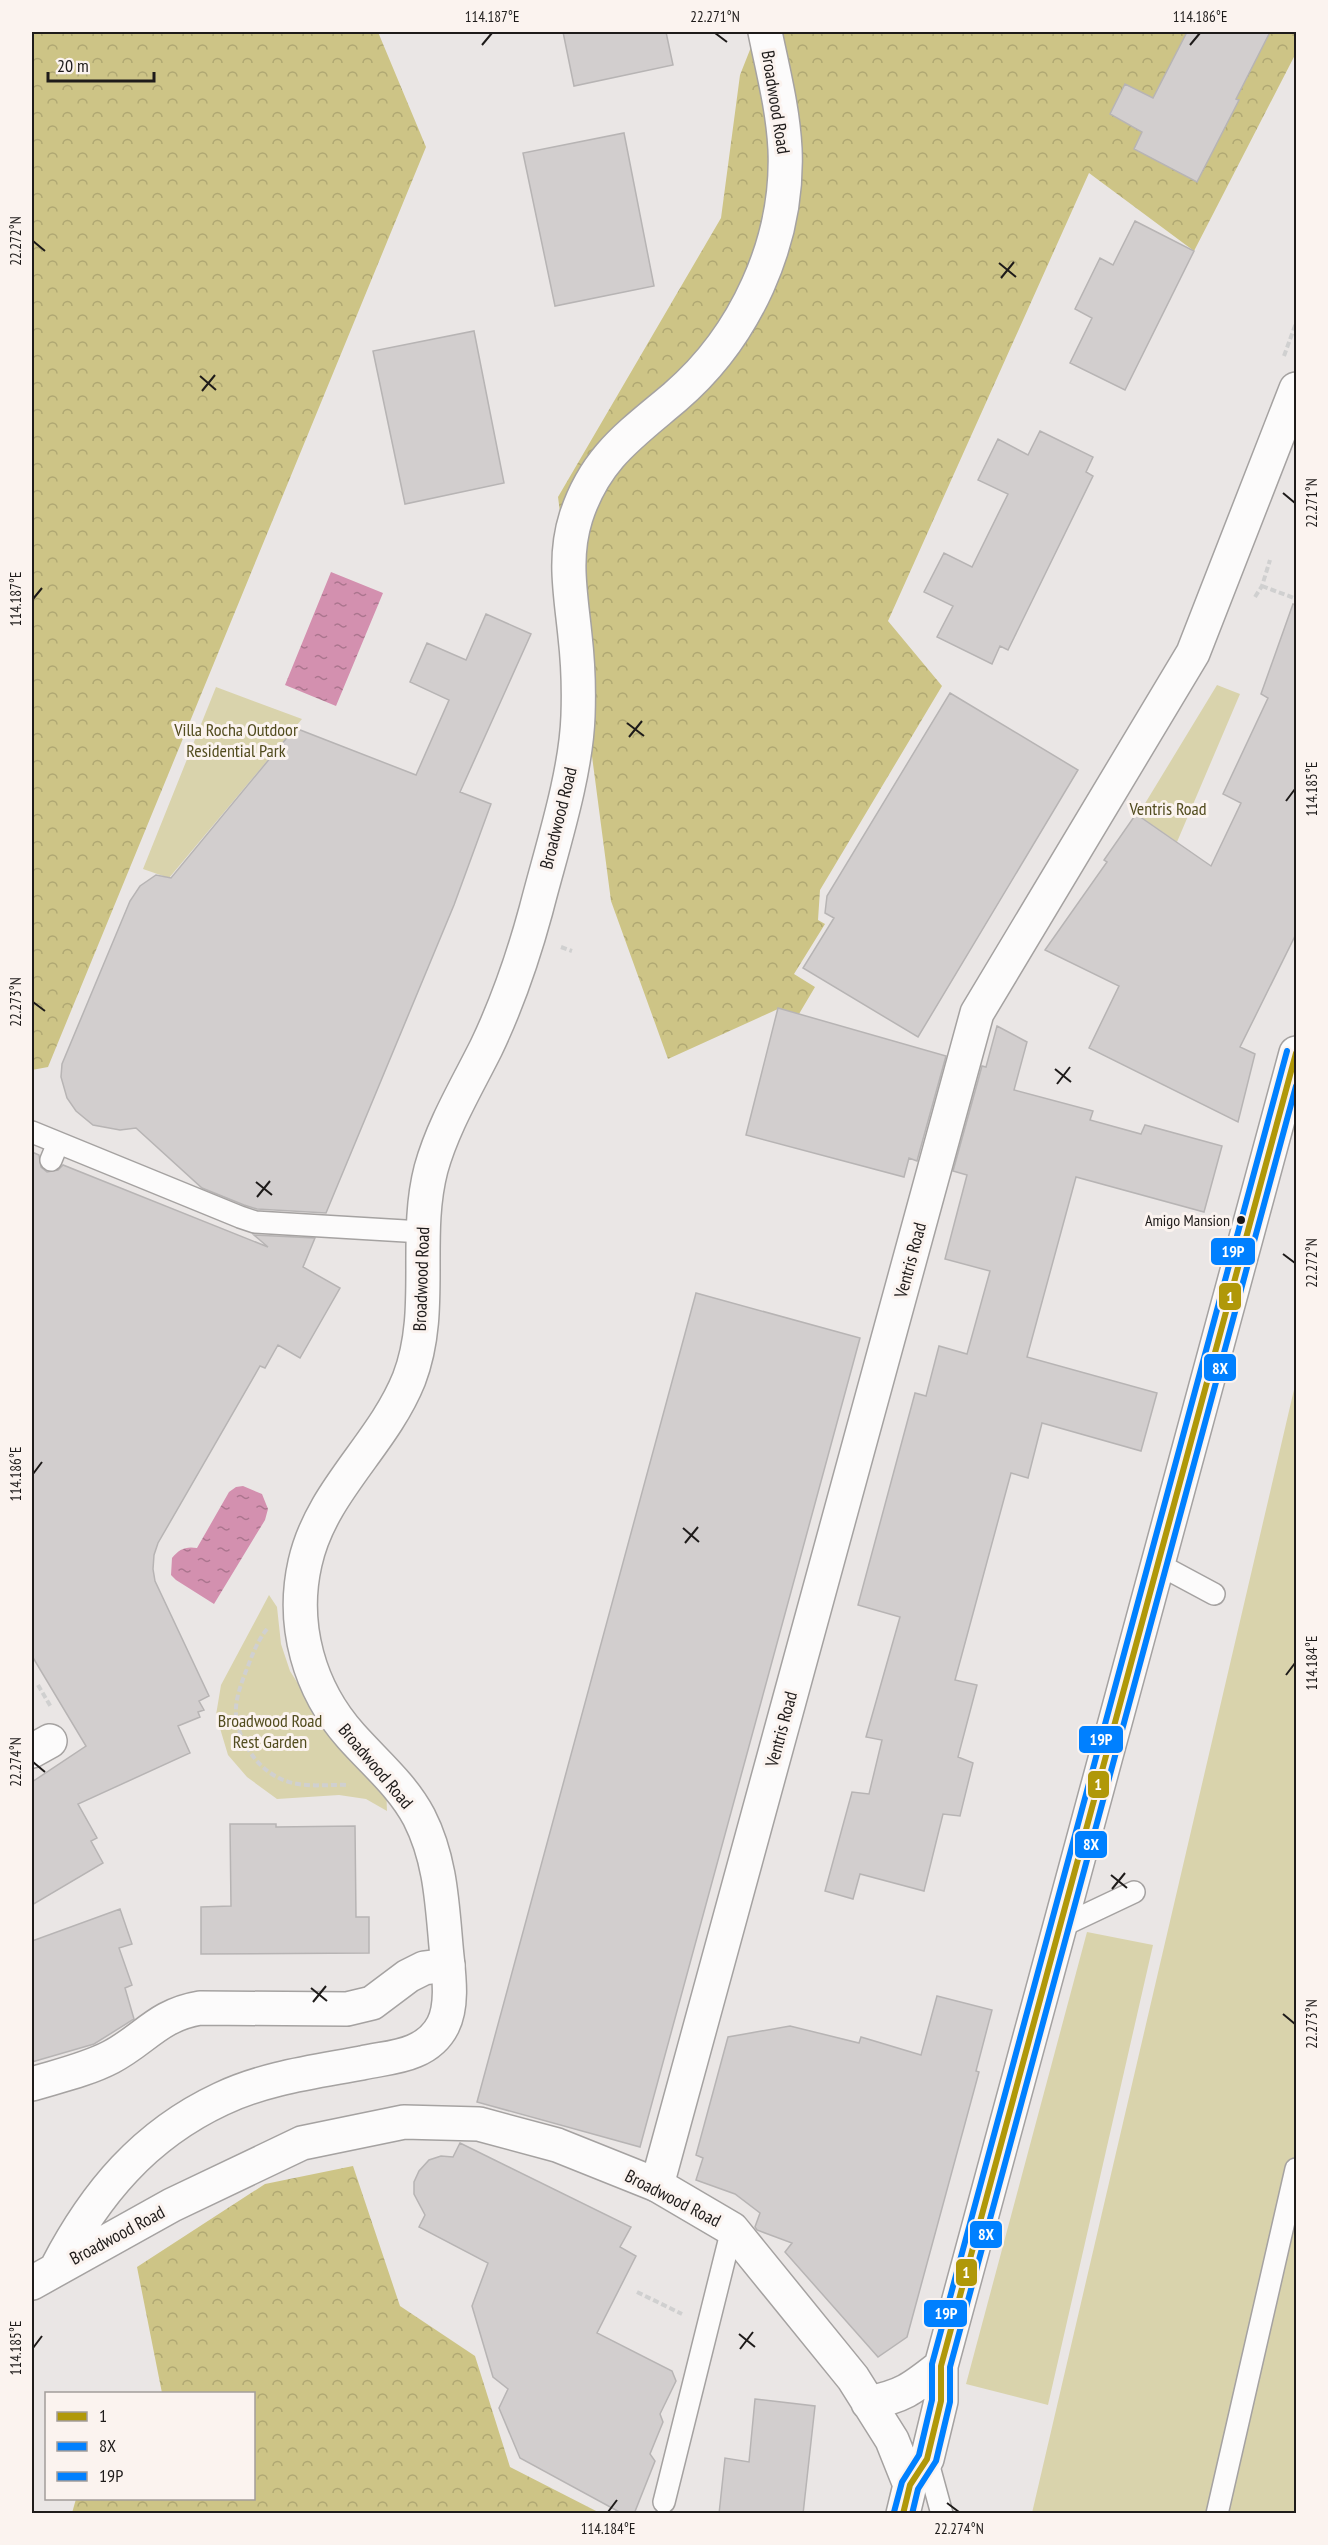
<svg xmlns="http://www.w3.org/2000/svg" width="1328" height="2545" font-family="'PT Sans Narrow',sans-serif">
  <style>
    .green { fill: #d9d3ac }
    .forest { fill: url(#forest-crowns) }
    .water { fill: url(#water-ripples) }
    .building { fill: #d2cece; stroke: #b7b4b4; stroke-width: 1.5 }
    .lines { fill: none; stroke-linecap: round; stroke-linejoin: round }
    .service-casing { stroke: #a5a2a1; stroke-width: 24 }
    .minor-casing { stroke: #a5a2a1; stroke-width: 36 }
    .tertiary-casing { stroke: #a5a2a1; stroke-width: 36 }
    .path { stroke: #d0d0d0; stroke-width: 4; stroke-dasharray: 6 3; stroke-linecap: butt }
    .service { stroke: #fcfbfb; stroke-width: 21 }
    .minor { stroke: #fcfbfb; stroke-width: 33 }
    .tertiary { stroke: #fcfbfb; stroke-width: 33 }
    .bus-1-casing { stroke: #fbf3ef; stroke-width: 10 }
    .bus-2-casing { stroke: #fbf3ef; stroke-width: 10 }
    .bus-3-casing { stroke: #fbf3ef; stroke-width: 10 }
    .bus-1 { stroke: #b09809; stroke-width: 6 }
    .bus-2 { stroke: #0080ff; stroke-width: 6 }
    .bus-3 { stroke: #0080ff; stroke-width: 6 }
    .ticks { fill: none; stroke: #1e1b1a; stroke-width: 2 }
    .bus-dot { fill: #1e1b1a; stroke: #fbf3ef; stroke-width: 2 }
    .labels { text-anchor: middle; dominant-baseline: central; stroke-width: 6; stroke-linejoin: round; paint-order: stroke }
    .bus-label { font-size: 16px; fill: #1e1b1a; stroke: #fbf3ef; text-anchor: end }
    .street-label { font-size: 18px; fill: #1e1b1a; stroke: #fbf3ef }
    .park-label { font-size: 18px; fill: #524c1f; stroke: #fbf3ef }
    .line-badge { stroke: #fbf3ef; stroke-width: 2 }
    .badge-label { font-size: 16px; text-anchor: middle; font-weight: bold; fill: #fff }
    .neatline { fill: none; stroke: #1e1b1a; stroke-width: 2 }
    .ticks-label { font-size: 15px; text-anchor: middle; fill: #1e1b1a }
  </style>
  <defs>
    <pattern id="forest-crowns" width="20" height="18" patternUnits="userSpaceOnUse" patternTransform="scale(1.5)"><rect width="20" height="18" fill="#cdc486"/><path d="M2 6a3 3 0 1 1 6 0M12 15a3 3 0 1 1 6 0" fill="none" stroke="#b0a873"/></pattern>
    <pattern id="water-ripples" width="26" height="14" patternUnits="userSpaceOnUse" patternTransform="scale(1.5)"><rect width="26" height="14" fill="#d390af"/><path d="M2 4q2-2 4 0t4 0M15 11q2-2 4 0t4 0" fill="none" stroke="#ab758e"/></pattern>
  </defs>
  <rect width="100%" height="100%" fill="#eae6e5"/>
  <path class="green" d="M1217 685 1240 694 1177 842 1138 815Z
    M216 687 302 719 169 878 143 869Z
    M1296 1381V2513H1032Z
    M269 1595 277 1607 281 1644 290 1671 312 1706 386 1786 387 1811 366 1799 339 1795 277 1799 247 1777 228 1755 216 1715 221 1685Z
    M1087 1932 1153 1945 1048 2405 966 2384Z"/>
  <path class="forest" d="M32 32H378L426 147 48 1067 32 1070Z
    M757 32H1296V53L1194 251 1089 173 888 621 942 686 820 890 818 920 825 924 794 974 815 987 799 1014 778 1009 668 1059 611 901 558 497 721 218 740 75Z
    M353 2166 400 2306 475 2356 510 2467 600 2513H72L76 2499 254 2498V2394L162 2393 137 2267 265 2184Z"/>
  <path class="water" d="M331 572 383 593 336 706 285 685Z
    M243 1486 262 1494 268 1509 265 1520 214 1604 176 1580 171 1575 172 1558C179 1549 186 1546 197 1548L229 1492 236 1487Z"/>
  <path class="building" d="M563 32H666L673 65 574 86Z
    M1187 32H1270L1236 99 1239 100 1197 182 1134 149 1142 132 1110 114 1125 84 1153 98Z
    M624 133 654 286 555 306 523 153Z
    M1135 221 1194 251 1125 390 1070 363 1092 318 1075 309 1100 258 1113 265Z
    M474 331 504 483 405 504 373 351Z
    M1040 431 1093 457 1086 472 1093 476 1008 650 1000 646 992 664 937 637 953 606 924 592 944 553 972 567 1008 494 978 480 998 439 1028 455Z
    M1293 604 1296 605V934L1240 1047 1255 1054 1238 1122 1089 1048 1119 986 1045 950 1107 862 1104 860 1136 814 1211 866 1241 803 1223 794 1268 698 1261 694Z
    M486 614 531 634 460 792 491 804 454 905 326 1213 257 1209 244 1205 202 1188 136 1128 120 1130 93 1125 76 1111 67 1098 61 1077 62 1064 130 901 140 886 156 875 171 878 295 728 416 775 449 700 410 682 427 643 466 660Z
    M950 693 1078 770 918 1037 803 968 834 918 825 913 827 896Z
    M778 1008 946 1056 917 1161 909 1158 904 1177 746 1135Z
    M997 1026 1027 1042 1014 1090 1093 1111 1090 1120 1141 1134 1145 1125 1222 1146 1204 1212 1076 1177 1027 1357 1157 1393 1141 1451 1042 1423 1028 1478 1011 1473 955 1680 977 1685 958 1757 973 1763 960 1816 943 1814 924 1891 860 1874 853 1899 825 1891 852 1792 869 1794 882 1740 866 1737 900 1617 858 1605 915 1393 926 1396 939 1346 967 1354 990 1271 945 1259 967 1175 953 1171 982 1066 986 1067Z
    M32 1152 39 1155 41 1167 47 1172 58 1170 63 1165 268 1247 254 1235 315 1238 303 1267 340 1288 300 1358 278 1345 265 1368 260 1366 158 1543 154 1555 153 1569 155 1581 209 1696 199 1701 204 1710 198 1712 200 1717 178 1726 190 1753 78 1804 97 1838 91 1841 103 1863 32 1905V1782L86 1746 32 1656Z
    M696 1293 860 1338 640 2147 477 2102Z
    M230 1824H276V1827L355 1826 356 1917H369V1953L201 1954V1907L231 1906Z
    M120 1909 132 1944 119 1948 132 1985 125 1988 134 2019 94 2044 32 2062V1941Z
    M937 1996 992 2010 976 2071 979 2072 907 2337 878 2357 785 2252 792 2243 757 2230 755 2227 760 2213 735 2194 696 2180 703 2158 696 2155 728 2037 790 2026 859 2043 861 2037 921 2055Z
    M460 2143 631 2227 620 2247 636 2256 597 2333 672 2371 676 2381 660 2414 663 2422 650 2454 655 2461 634 2514H623L520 2458 499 2408 508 2389 493 2377 472 2306 488 2263 419 2227 425 2215 414 2194V2182L419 2171 429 2160 441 2156 453 2157Z
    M755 2399 815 2406 803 2514H719L725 2458 749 2462Z"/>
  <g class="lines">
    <defs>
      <path id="service" d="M32 1132 240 1217 255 1222 422 1232
        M51 1160 58 1143
        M1158 1564 1214 1594
        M1060 1927 1134 1892
        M927 2459 942 2514
        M664 2502 732 2229
        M1217 2514 1296 2169"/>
      <path id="minor" d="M32 1751 50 1741
        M32 2084C58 2076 86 2070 111 2057 145 2039 158 2015 200 2008L347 2009 372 2003 408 1976 424 1968 448 1965
        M657 2185 977 1013 1193 653 1296 389"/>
      <path id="tertiary" d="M57 2267C95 2194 144 2135 221 2099 265 2078 314 2072 362 2063 379 2059 398 2058 414 2051 426 2046 437 2037 443 2025 454 2003 448 1970 446 1946 442 1901 440 1858 419 1817 402 1785 375 1763 351 1736 309 1689 291 1625 305 1563 321 1491 382 1446 409 1379 435 1312 413 1238 431 1169 443 1126 466 1088 486 1048 507 1004 523 958 536 910 551 851 576 776 578 716 579 689 578 662 575 636 571 595 563 558 576 517 595 458 630 435 675 397 745 337 789 242 785 149 783 109 773 71 765 32
        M32 2283 172 2205 302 2143 404 2122 479 2124 557 2145 657 2185 732 2229 853 2378 892 2440 910 2485
        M868 2403C904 2396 913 2388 941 2366
        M903 2514 910 2485 927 2459 941 2401V2366L1296 1053"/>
    </defs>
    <use href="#service" class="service-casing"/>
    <use href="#minor" class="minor-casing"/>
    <use href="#tertiary" class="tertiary-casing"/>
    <path class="path" d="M1284 356 1296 323
      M1262 586 1294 598
      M1255 597 1262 586 1270 560
      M561 947 572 951
      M267 1629C258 1640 253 1653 248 1666 234 1701 229 1719 250 1752 258 1764 268 1773 281 1779 303 1789 326 1784 349 1785
      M38 1685 51 1707
      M637 2292 682 2314"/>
    <use href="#service" class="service"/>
    <use href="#minor" class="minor"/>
    <use href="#tertiary" class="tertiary"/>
    <defs>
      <path id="bus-1" d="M903 2514 910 2485 927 2459 941 2401V2366L1296 1053"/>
      <path id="bus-2" d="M912 2514 918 2489 936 2461 950 2402V2367L1296 1086"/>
      <path id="bus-3" d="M894 2512 902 2482 919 2455 932 2400V2364L1287 1051"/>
    </defs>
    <use href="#bus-1" class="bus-1-casing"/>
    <use href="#bus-2" class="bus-2-casing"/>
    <use href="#bus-3" class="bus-3-casing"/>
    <use href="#bus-1" class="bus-1"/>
    <use href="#bus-2" class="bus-2"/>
    <use href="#bus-3" class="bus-3"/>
  </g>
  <path class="ticks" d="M715 33 727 42M482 45 492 33M1190 45 1200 33M33 241 45 251M999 263 1016 277M1001 278 1014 262M200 376 216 390M202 391 215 375M1283 493 1295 503M33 599 42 588M627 723 644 736M629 737 642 721M1286 801 1295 789M33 1002 45 1011M1055 1069 1071 1082M1057 1084 1070 1067M256 1182 272 1195M257 1197 270 1181M1283 1254 1295 1263M33 1474 42 1462M683 1528 699 1542M685 1543 698 1527M1286 1675 1295 1663M33 1762 45 1772M1111 1875 1127 1888M1112 1889 1125 1873M311 1988 327 2001M313 2002 326 1986M1283 2014 1295 2024M739 2334 755 2347M33 2348 42 2336M740 2349 753 2332M947 2503 959 2512M608 2512 617 2500"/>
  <circle class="bus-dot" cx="1241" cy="1220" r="5"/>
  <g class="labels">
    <g class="bus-label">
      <text x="1230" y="1220">Amigo Mansion</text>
    </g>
    <g class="street-label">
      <text transform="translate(776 102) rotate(81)">Broadwood Road</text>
      <text transform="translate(558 818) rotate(-76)">Broadwood Road</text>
      <text transform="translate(910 1260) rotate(-75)">Ventris Road</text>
      <text transform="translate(421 1279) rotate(-88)">Broadwood Road</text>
      <text transform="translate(781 1729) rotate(-75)">Ventris Road</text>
      <text transform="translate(376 1766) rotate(50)">Broadwood Road</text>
      <text transform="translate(673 2198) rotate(27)">Broadwood Road</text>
      <text transform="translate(117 2235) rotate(-28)">Broadwood Road</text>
    </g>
    <g class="park-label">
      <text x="236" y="729">Villa Rocha Outdoor<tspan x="236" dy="21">Residential Park</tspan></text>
      <text x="1168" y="808">Ventris Road</text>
      <text x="270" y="1720">Broadwood Road<tspan x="270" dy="21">Rest Garden</tspan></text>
    </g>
  </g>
  <g class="line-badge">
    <rect x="1210" y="1237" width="46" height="29" rx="6" fill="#0080ff"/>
    <rect x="1218" y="1282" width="24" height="29" rx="6" fill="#b09809"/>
    <rect x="1203" y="1353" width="34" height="29" rx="6" fill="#0080ff"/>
    <rect x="1078" y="1725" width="46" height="29" rx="6" fill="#0080ff"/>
    <rect x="1087" y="1770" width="23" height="29" rx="6" fill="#b09809"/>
    <rect x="1074" y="1830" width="34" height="29" rx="6" fill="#0080ff"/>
    <rect x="969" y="2220" width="34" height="29" rx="6" fill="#0080ff"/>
    <rect x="955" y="2258" width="23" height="29" rx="6" fill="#b09809"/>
    <rect x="923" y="2299" width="45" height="29" rx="6" fill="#0080ff"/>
  </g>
  <g class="badge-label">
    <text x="1233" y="1257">19P</text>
    <text x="1230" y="1303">1</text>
    <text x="1220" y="1374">8X</text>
    <text x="1101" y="1745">19P</text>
    <text x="1098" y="1790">1</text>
    <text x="1091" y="1850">8X</text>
    <text x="986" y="2240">8X</text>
    <text x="966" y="2278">1</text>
    <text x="946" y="2319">19P</text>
  </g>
  <rect width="1328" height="2545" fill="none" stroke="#fbf3ef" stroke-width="66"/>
  <rect x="45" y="2392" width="210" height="108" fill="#fbf3ef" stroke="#a39d9a" stroke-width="1.5"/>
  <rect x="57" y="2412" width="30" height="9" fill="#b09809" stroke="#a39d9a" stroke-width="1.5"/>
  <text x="99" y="2422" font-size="18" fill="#1e1b1a">1</text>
  <rect x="57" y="2442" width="30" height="9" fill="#0080ff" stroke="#a39d9a" stroke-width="1.5"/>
  <text x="99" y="2452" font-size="18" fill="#1e1b1a">8X</text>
  <rect x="57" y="2472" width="30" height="9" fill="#0080ff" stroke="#a39d9a" stroke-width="1.5"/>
  <text x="99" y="2482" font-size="18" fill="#1e1b1a">19P</text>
  <path d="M48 72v9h106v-9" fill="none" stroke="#1e1b1a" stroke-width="3"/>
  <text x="57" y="72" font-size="18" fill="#1e1b1a" stroke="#fbf3ef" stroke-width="4.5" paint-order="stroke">20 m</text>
  <rect x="33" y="33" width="1262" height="2479" class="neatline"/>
  <g class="ticks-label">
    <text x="492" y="22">114.187°E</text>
    <text x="715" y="22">22.271°N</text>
    <text x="1200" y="22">114.186°E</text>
    <text transform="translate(16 241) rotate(-90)" y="5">22.272°N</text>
    <text transform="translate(1312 503) rotate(-90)" y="5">22.271°N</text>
    <text transform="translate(16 599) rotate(-90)" y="5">114.187°E</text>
    <text transform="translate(1312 789) rotate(-90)" y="5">114.185°E</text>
    <text transform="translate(16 1002) rotate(-90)" y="5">22.273°N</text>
    <text transform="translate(1312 1263) rotate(-90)" y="5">22.272°N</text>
    <text transform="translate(16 1474) rotate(-90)" y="5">114.186°E</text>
    <text transform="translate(1312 1663) rotate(-90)" y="5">114.184°E</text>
    <text transform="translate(16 1762) rotate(-90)" y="5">22.274°N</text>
    <text transform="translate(1312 2024) rotate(-90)" y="5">22.273°N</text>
    <text transform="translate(16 2348) rotate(-90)" y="5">114.185°E</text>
    <text x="608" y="2534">114.184°E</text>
    <text x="959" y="2534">22.274°N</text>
  </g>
</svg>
